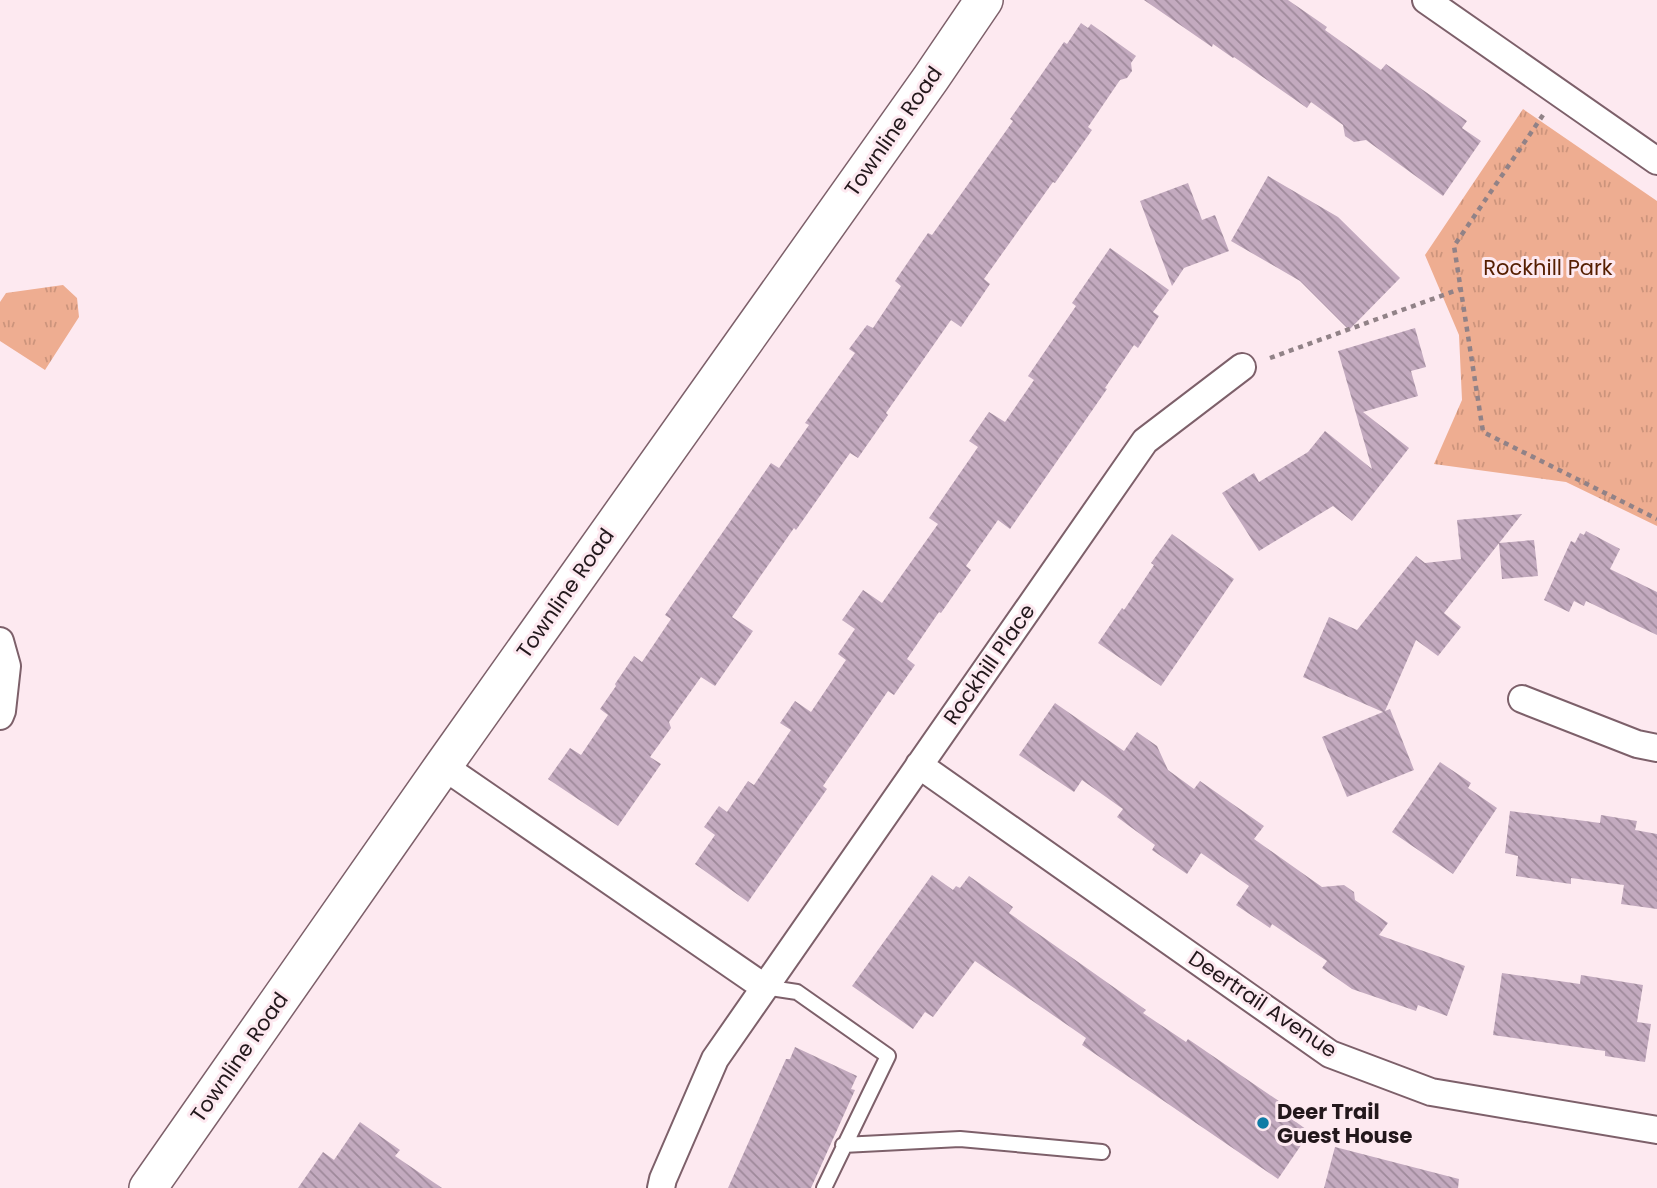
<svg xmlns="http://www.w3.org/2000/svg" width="1657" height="1188" viewBox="0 0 1657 1188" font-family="Poppins,sans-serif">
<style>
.grass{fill:url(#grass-tufts)}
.building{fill:url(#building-back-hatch)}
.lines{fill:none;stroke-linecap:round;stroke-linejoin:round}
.lane-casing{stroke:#7d606a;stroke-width:18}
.street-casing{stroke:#7d606a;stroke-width:30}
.secondary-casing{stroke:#7d606a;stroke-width:40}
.path{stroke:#918287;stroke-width:4.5;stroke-dasharray:5 5;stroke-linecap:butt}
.lane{stroke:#fff;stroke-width:14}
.street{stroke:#fff;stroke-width:26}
.secondary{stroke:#fff;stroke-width:37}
.poi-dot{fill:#0f7ba5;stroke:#fde9f0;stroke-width:2.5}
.labels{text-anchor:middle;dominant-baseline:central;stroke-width:6;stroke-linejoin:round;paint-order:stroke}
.street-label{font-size:21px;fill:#23181c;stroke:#fde9f0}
.park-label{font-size:21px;fill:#551e01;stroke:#fde9f0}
.poi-label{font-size:21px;font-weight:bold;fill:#23181c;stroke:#fde9f0;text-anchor:start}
</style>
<defs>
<pattern id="grass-tufts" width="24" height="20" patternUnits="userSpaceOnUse" patternTransform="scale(1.75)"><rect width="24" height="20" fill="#eead91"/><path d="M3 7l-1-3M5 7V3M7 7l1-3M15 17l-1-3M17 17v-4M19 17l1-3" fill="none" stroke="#cc947c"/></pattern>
<pattern id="building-back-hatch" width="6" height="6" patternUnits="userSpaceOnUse" patternTransform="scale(1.75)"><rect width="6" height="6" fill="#c3aabf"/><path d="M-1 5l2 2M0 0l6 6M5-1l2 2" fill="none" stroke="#9e899a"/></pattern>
</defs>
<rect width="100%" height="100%" fill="#fde9f0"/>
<path class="grass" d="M1523 109 1657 201V526L1566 482 1434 464 1462 400 1459 335 1425 255Z
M63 285 77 298 79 317 45 370 0 341V302L6 293Z"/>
<path class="building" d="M1144 0H1288L1327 27 1325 30 1381 70 1386 64 1467 121 1462 128 1481 141 1443 196 1366 140 1354 142 1345 136 1343 125 1311 102 1307 108 1234 57 1233 58 1213 44 1212 47Z
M1081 23 1088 28 1091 24 1136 56 1131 63 1132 71 1127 78 1120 80 1088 127 1092 130 1055 183 1053 182 984 279 990 284 961 327 951 320 886 413 888 415 858 458 850 453 796 530 794 528 732 617 753 631 715 686 701 677 669 722 671 728 650 757 661 764 618 826 548 779 570 748 581 755 608 715 600 709 616 686 615 684 634 656 642 662 671 619 665 615 771 463 779 468 809 425 805 423 855 353 849 349 867 325 873 328 901 286 895 281 928 233 932 235 1013 121 1010 119 1032 88 1064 42 1067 44Z
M1268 176 1338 217 1400 278 1349 330 1300 281 1231 241Z
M1188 183 1202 220 1215 215 1229 251 1184 268 1172 286 1140 201Z
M1110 248 1169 290 1153 312 1159 316 1138 348 1134 345 1105 388 1107 389 1010 529 998 520 966 566 971 570 941 613 939 612 907 659 915 665 894 695 888 691 823 786 827 789 748 902 695 864 715 835 704 827 719 806 727 812 748 781 754 785 791 730 780 723 795 701 811 712 846 660 838 654 855 629 842 620 863 590 882 603 938 524 929 518 978 447 969 441 989 412 1005 422 1034 380 1028 376 1076 306 1072 303Z
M1415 328 1426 367 1411 371 1418 396 1363 412 1409 448 1352 521 1333 506 1259 551 1222 493 1254 473 1259 482 1308 452 1325 431 1372 469 1338 351Z
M1522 514 1444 613 1461 627 1438 656 1416 640 1385 711 1390 709 1414 770 1347 797 1322 737 1383 712 1303 677 1329 617 1357 630 1416 556 1425 563 1461 559 1457 520Z
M1586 531 1620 549 1610 569 1657 592V635L1586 601 1584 606 1574 601 1569 612 1544 600 1571 541 1575 543 1580 533 1584 535Z
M1172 534 1234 579 1161 686 1098 643 1122 608 1124 610 1154 565 1151 563Z
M1534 540 1538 576 1502 579 1499 543Z
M1055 703 1124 751 1137 732 1157 746 1168 770 1194 789 1200 781 1264 826 1254 839 1322 887 1344 885 1354 892 1355 900 1388 923 1379 935 1465 966 1447 1016 1418 1005 1416 1011 1352 989 1322 968 1327 961 1272 924 1270 928 1236 905 1249 886 1201 853 1187 874 1152 850 1155 845 1117 817 1123 809 1082 780 1074 792 1019 755Z
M1440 762 1471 783 1468 788 1497 808 1453 874 1392 832Z
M1510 811 1600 823 1601 815 1637 821 1635 830 1657 834V909L1621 904 1624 885 1571 878V884L1516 876 1518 856 1505 853Z
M932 875 953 890 956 886 960 888 969 876 1013 907 1009 913 1146 1010 1143 1013 1186 1042 1188 1039 1286 1106 1282 1112 1310 1132 1278 1179 1082 1045 1086 1038 975 961 933 1017 925 1012 913 1029 852 986Z
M1502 973 1580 984 1581 975 1643 985 1637 1022 1651 1024 1645 1062 1605 1056V1051L1493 1035Z
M795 1047 857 1076 851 1089 855 1090 811 1188H728L786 1059H790Z
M360 1122 400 1150 395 1156 442 1188H298L323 1152 334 1160Z
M1335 1147 1459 1179 1458 1188H1324Z"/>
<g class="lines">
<g class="lane-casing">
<path id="lane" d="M764 987 797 992 888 1056 824 1188
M843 1145 960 1139 1102 1152"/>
</g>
<g class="street-casing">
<path id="street" d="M1426 0 1657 161
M0 641 7 666 2 711 0 716
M1522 699 1637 744 1657 748
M919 765 1330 1054 1431 1092 1657 1130
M443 766 764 987
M661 1188 663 1179 715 1059 1145 441 1242 367"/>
</g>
<g class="secondary-casing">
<path id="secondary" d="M148 1188 443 766 931 78 984 0"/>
</g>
<path class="path" d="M1543 115 1454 246 1483 432 1657 519
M1270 358 1460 289"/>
<use href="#lane" class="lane"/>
<use href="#street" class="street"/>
<use href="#secondary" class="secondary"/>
</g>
<circle class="poi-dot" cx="1263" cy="1123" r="7"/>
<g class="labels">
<g class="street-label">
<text transform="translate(893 131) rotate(-55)">Townline Road</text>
<text transform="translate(565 593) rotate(-55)">Townline Road</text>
<text transform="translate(989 664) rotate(-55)">Rockhill Place</text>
<text transform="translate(1263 1004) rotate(34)">Deertrail Avenue</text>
<text transform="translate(239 1057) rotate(-55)">Townline Road</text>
</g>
<g class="park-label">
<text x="1548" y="267">Rockhill Park</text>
</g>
<g class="poi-label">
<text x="1277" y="1111">Deer Trail<tspan x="1277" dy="24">Guest House</tspan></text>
</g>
</g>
</svg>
